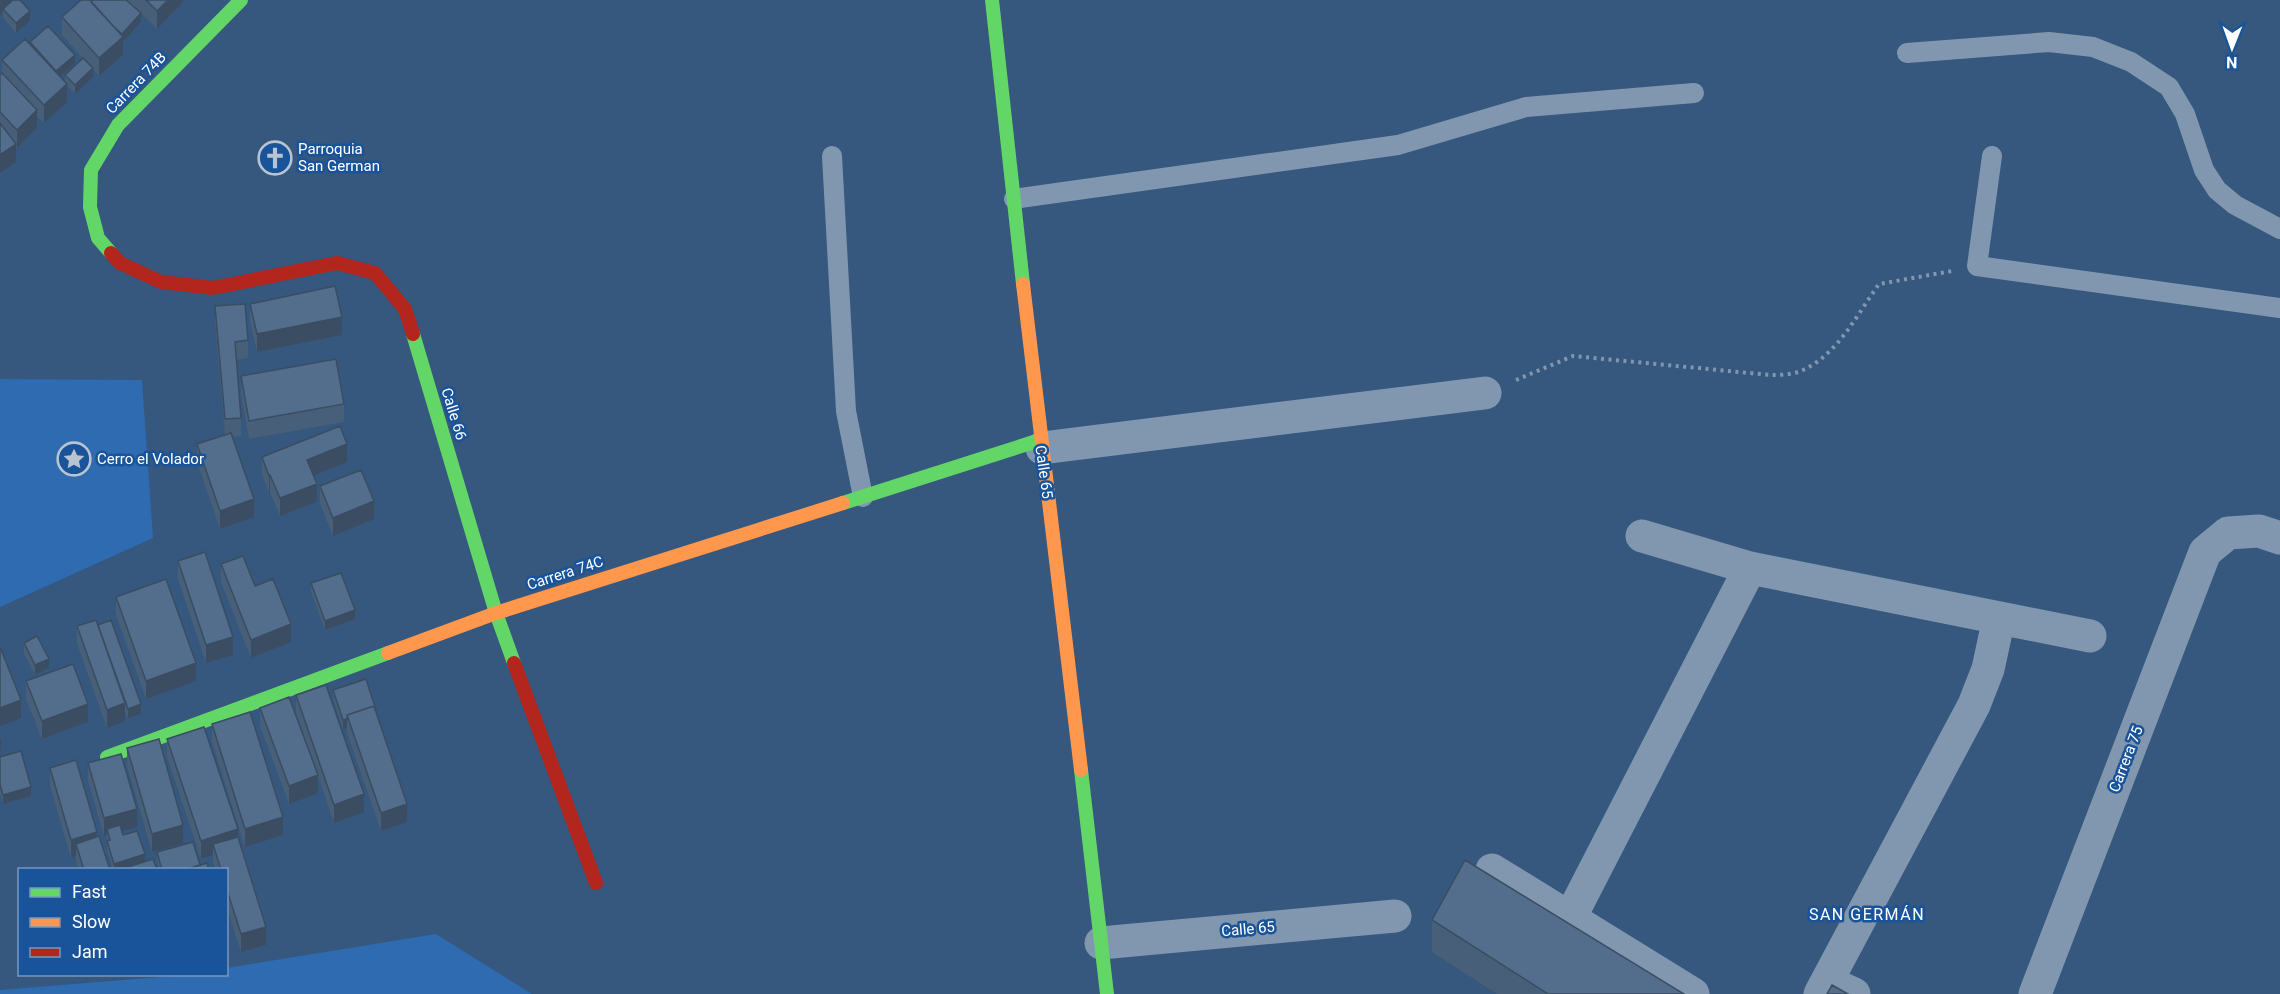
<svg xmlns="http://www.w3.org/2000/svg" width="2280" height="994" viewBox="0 0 2280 994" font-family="Roboto,sans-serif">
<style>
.green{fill:#2e6bb0}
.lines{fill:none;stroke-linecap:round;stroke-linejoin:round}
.path{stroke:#8197af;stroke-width:4;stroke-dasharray:3 4.5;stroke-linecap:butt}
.lane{stroke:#8197af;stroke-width:20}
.street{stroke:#8197af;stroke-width:33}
.fast{stroke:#63d668;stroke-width:14}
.slow{stroke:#ff974d;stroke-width:14}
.jam{stroke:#b3261e;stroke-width:14}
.wall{fill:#475f78}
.shaded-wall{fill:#3a4d62}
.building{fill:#536e8c;stroke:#3a4d62;stroke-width:1.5}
.labels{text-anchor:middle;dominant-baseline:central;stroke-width:5;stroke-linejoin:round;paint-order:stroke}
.street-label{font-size:15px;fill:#fff;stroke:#19549b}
.poi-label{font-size:15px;fill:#fff;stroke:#19549b;text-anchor:start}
.neighbourhood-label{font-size:16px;letter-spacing:1.5px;fill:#fff;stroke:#19549b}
</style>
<rect width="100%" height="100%" fill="#36577e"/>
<path class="green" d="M0 379 142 380 153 538 0 607Z
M436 934 532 994H0V990L185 975 226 974 227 968Z"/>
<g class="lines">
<path class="path" d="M1516 380 1573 356 1770 375C1779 375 1789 375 1798 372 1836 358 1856 316 1879 284L1952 271"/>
<path class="lane" d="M1907 53 2049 42 2093 47 2131 62 2169 87 2185 114 2204 170 2217 190 2235 205 2280 229
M832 156 846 411 863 497
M1992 156 1977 266 2280 308
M1014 199 1398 145 1526 107 1694 93"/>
<path class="street" d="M1042 448 1485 393
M1642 536 1750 568 2090 636
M1492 870 1693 994
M1570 918 1750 568
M1101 943 1395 916
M1828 982 1854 994
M1820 994 1974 705 1988 669 1999 618
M2035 994 2205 552 2228 533 2259 531 2280 538"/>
<path class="fast" d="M992 0 1023 284
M111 253 98 238 90 207 91 170 118 125 241 0
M413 334 496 613 514 663
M843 503 1040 440
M107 757 388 653
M1081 770 1107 994"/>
<path class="slow" d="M1023 284C1041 446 1063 608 1081 770
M388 653 496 613 843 503"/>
<path class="jam" d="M111 253 120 263 161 282 213 288 337 263 375 273 405 309 413 334
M514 663 596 883"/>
</g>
<path class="wall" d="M0 0H11L8 4 30 21 16 33 3 18V11L0 15Z
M127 0H183V2L157 29 141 13V22L123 42V55L99 76 93 69V77L75 94 67 85V102L44 123 37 117V128L17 148 16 147V162L0 173V75L2 74V60L30 45V42L75 64 60 77 65 83V75L83 58 62 35V17L91 2 140 13Z
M250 304 342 335 257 352 250 322Z
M215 306 248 340V358L236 360 241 418V436L233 437 254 517 220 529 197 462V444L225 435 215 324Z
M241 376 344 404V422L249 439 241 394Z
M262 457 347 462 314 475 317 502 280 516 270 493H269L262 475Z
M320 486 374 519 333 536 320 504Z
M178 561 233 655 206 663 178 579Z
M221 564 255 586 291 642 251 658 221 582Z
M311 583 355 619 325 630 311 592Z
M116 597 196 681 146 699 116 615Z
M98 625 141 714 128 718 125 712V721L107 728 77 644V626Z
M24 643 49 668 35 675 24 653Z
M26 681 88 722 42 739 26 699Z
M333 690 376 713 407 822 381 831 347 733V728L343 729 333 699Z
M296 695 364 812 334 823 318 776V793L289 804 260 726V708L310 754 296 713Z
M212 724 283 835 245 847 212 742Z
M167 739 238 837 266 945 241 952 226 905V870H216L213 862V855L201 859 167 757Z
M127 748 183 843 152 852 127 766Z
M0 757 31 796 3 804 0 794Z
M88 763 137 827 121 831 123 835 145 862 157 870H113L107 850V835L104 836 88 781Z
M50 768 97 837 110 870H78L76 862V856L71 858 50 786Z
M157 852 200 865 209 870H160L157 861Z
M1432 920 1684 994H1497L1432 952Z"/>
<path class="shaded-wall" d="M0 0H11L4 10 3 9V11L0 15Z
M168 0H183V2L157 29V11Z
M30 11V21L16 33V23Z
M141 13V22L123 42V55L99 76V58L122 38V34Z
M75 55V64L56 80V71Z
M93 68V77L75 94V85Z
M67 84V102L44 123V105Z
M37 110V128L17 148V130Z
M16 144V162L0 173V155Z
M342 317V335L257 352V334Z
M347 444V462L307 478V460Z
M270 475V493H269V476Z
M317 484V502L280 516V498Z
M254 499V517L220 529V511Z
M374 501V519L333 536V518Z
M355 610V619L325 630V621Z
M291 624V642L251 658V640Z
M233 637V655L206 663V645Z
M49 659V668L35 675V665Z
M196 663V681L146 699V681Z
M21 700V718L0 726V708Z
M125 703V721L107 728V710Z
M88 704V722L42 739V721Z
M141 704V714L128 718V709Z
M347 719V728L343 729V720Z
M0 739H1L0 757Z
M318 775V793L289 804V786Z
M31 787V796L3 804V795Z
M364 794V812L334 823V805Z
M407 804V822L381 831V813Z
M137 809V827L109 835 107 829V835L104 836V818Z
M283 817V835L245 847V829Z
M183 825V843L152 852V834Z
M238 829V847L213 844V855L201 859V841Z
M97 832V850L76 844V856L71 858V840Z
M145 854V864L127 870H114V864Z
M266 927V945L241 952V934Z
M229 935V953L226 954V936Z"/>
<path class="building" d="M13 0H20L30 11 16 23 3 9Z
M81 0H90L123 37 99 58 62 17Z
M93 0H126L141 13 122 34 113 26 91 2Z
M146 0H168L157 11Z
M48 26 75 55 56 71 30 42Z
M25 39 67 84 44 105 2 60Z
M83 58 93 68 75 85 65 75Z
M2 73 37 110 17 130 0 112V75Z
M0 123 16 144 0 155Z
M335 286 342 317 257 334 250 304Z
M245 304 248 340 235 342 241 418 225 419 215 306Z
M336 359 344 404 249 421 241 376Z
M340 426 347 444 307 460 317 484 280 498 270 475 269 476 262 457Z
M231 433 254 499 220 511 197 444Z
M361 470 374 501 333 518 320 486Z
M205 552 233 637 206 645 178 561Z
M243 556 255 586 273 579 291 624 251 640 221 564Z
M341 573 355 610 325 621 311 583Z
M166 579 196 663 146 681 116 597Z
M96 620 125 703 107 710 77 626Z
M111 620 141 704 128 709 98 625Z
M37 636 49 659 35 665 24 643Z
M0 647 21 700 0 708Z
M73 664 88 704 42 721 26 681Z
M366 679 376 710H375L374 706 347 715V719L343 720 333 690Z
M326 685 364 794 334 805 296 695Z
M289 697 318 775 289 786 260 708Z
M374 706 407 804 381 813 347 715Z
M250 712 283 817 245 829 212 724Z
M204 727 238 829 201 841 167 739Z
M159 739 183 825 152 834 127 748Z
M21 751 31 787 3 795 0 784V757Z
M121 754 137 809 104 818 88 763Z
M76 760 97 832 71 840 50 768Z
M120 825 123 835 137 831 145 854 114 864 107 841 110 840 107 829Z
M99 836 110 870H84L76 844Z
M238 837 266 927 241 934 226 887V870H221L213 844Z
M193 842 200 865 185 870H162L157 852Z
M153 859 157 870H129L128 867Z
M1465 860 1684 994H1548L1432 920Z
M207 863 209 870H185Z
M1832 985 1848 994H1827Z"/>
<defs>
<g id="church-ring" transform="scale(1.725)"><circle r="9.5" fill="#19549b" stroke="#b9c4d2" stroke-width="1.5"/><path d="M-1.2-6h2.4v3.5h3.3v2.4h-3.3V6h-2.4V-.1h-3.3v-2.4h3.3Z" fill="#b9c4d2"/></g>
<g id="sight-ring" transform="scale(1.725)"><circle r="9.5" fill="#19549b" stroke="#b9c4d2" stroke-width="1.5"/><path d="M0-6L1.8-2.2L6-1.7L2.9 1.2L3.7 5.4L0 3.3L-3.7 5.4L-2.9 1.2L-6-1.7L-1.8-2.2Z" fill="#b9c4d2"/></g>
</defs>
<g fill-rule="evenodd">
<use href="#church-ring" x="275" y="158"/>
<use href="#sight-ring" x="74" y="459"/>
</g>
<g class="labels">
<g class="street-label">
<text transform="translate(136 83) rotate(-46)">Carrera 74B</text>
<text transform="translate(454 414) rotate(73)">Calle 66</text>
<text transform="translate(1044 472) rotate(82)">Calle 65</text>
<text transform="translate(565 573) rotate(-18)">Carrera 74C</text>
<text transform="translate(2126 759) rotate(-69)">Carrera 75</text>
<text transform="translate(1248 929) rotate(-5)">Calle 65</text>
</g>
<g class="poi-label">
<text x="298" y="149">Parroquia<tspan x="298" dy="17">San German</tspan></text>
<text x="97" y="459">Cerro el Volador</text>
</g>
<g class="neighbourhood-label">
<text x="1867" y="914">SAN GERMÁN</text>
</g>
</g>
<rect x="18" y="868" width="210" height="108" fill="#19549b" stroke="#7598c3" stroke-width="1.5"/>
<rect x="30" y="888" width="30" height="9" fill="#63d668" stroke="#7598c3" stroke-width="1.5"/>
<text x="72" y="898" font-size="18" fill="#ffffff">Fast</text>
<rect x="30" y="918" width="30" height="9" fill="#ff974d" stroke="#7598c3" stroke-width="1.5"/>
<text x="72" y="928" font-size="18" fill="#ffffff">Slow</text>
<rect x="30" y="948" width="30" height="9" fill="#b3261e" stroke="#7598c3" stroke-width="1.5"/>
<text x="72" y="958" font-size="18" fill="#ffffff">Jam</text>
<g transform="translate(2232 48) rotate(181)" stroke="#19549b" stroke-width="4.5" paint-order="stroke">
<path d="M0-4.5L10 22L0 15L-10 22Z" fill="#ffffff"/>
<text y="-9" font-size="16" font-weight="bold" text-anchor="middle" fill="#ffffff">N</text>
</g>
</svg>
